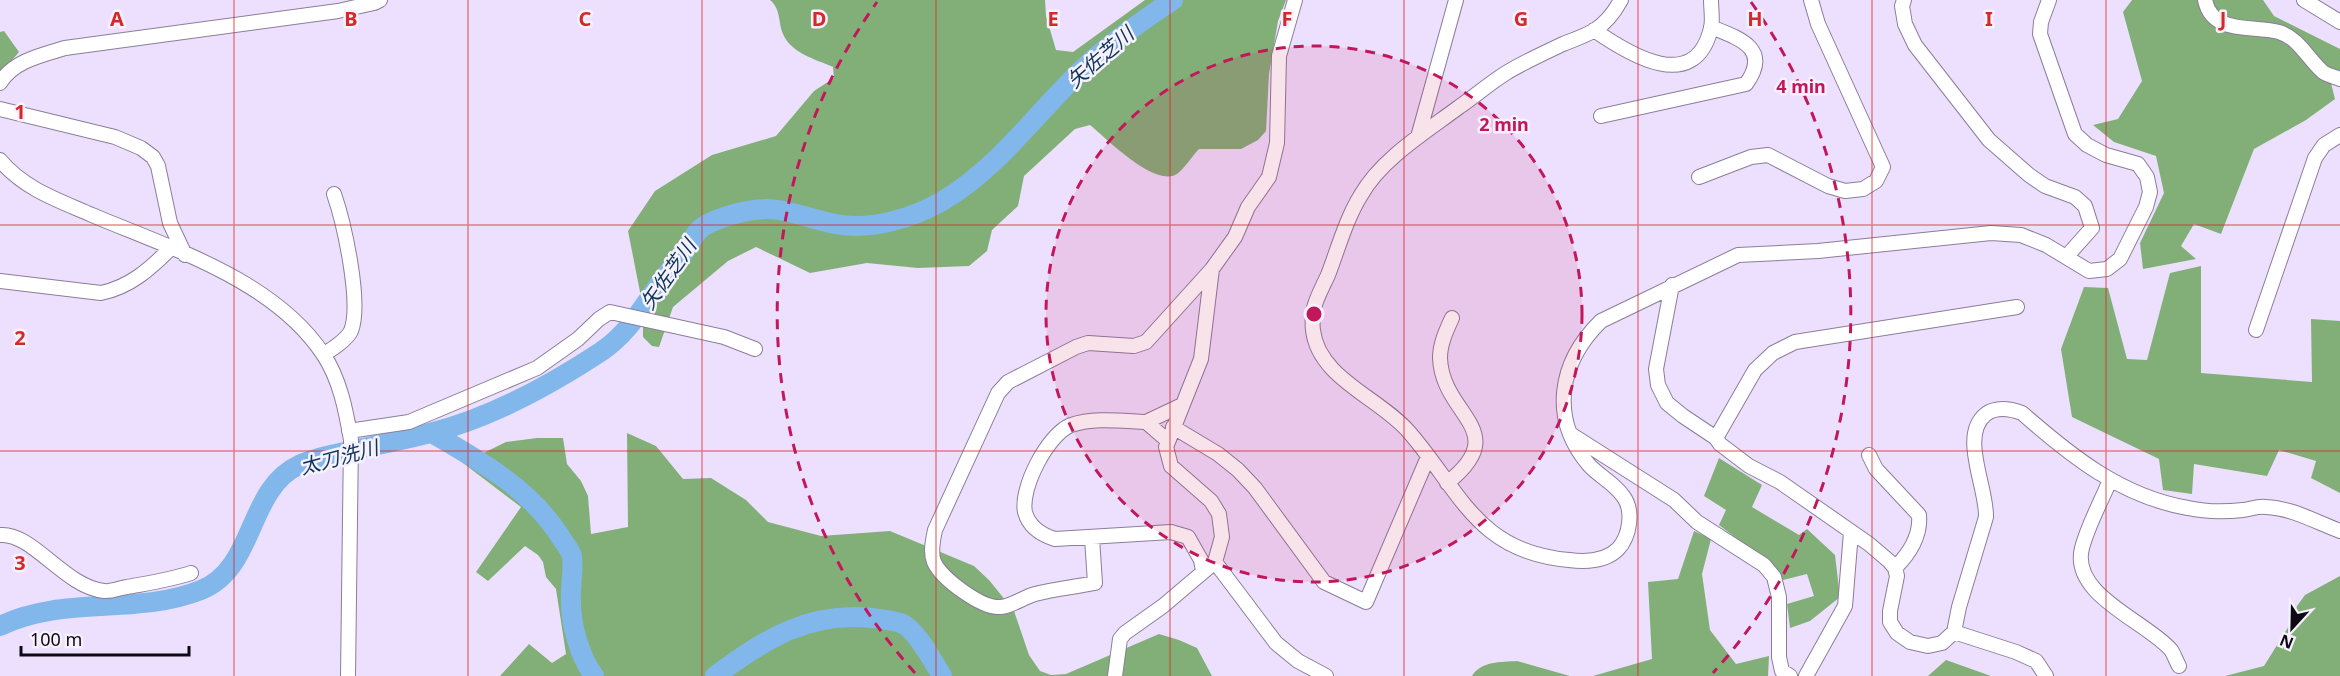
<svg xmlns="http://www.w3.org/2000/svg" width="2340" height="676" viewBox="0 0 2340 676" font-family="'Noto Sans','Noto Sans JP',sans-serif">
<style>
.forest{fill:#81af77}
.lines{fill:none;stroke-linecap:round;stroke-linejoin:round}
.river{stroke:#81b7eb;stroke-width:20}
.minor-casing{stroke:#8a7e99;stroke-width:16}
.minor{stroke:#fff;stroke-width:14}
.grid{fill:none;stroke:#d62828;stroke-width:1.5;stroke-opacity:0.55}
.ring{fill:none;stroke:#c2185b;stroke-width:3;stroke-dasharray:10 8}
.labels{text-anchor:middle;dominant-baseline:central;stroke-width:5;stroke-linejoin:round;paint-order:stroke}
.water-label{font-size:20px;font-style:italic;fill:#0b3455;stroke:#f6f1fd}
.grid-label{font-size:20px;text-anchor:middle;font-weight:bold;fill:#d62828;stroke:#f6f1fd;stroke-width:5;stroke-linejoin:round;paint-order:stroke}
.centre{fill:#c2185b;stroke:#f6f1fd;stroke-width:3}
.ring-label{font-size:18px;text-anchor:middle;font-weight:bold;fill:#c2185b;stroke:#f6f1fd;stroke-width:5;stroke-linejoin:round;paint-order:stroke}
</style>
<rect width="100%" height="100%" fill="#ede0fe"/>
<path class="forest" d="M770 0H1045L1046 16 1056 50 1073 52 1145 0H1286L1278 21 1269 74 1266 131 1258 140 1241 149H1199C1192 156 1185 168 1177 174 1155 188 1107 139 1090 125L1075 129 1024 176 1018 206 992 230 987 251 969 266 918 268 867 263 810 273 756 247 728 261 673 307 659 347 652 346 643 337V307L628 231 655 191 712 155 776 136 814 91 834 78 833 67C815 59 791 53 783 34 778 22 781 9 770 0Z
M2132 0H2263L2274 16 2340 49V80L2331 83 2335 99 2306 120 2254 149 2221 234 2194 224 2181 246 2196 259 2143 269 2140 243 2164 193 2156 156 2114 142 2093 125 2118 119 2142 81 2123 12Z
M4 31 19 52 0 74V32Z
M2201 266V373L2312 382 2311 319 2340 321V493L2311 478 2316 461 2279 450 2267 476 2194 464 2192 494 2163 490 2159 459 2072 417 2061 349 2084 287 2108 288 2127 359 2147 360 2170 273Z
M627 433 656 446 683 479 711 478 746 500 768 522 821 536 890 531 974 566 989 580 1014 611 1029 655 1040 671 1051 675 1066 674 1159 634 1179 640 1197 648 1212 676H500L529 644 552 663 566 654 556 589 546 577 543 562 538 555 525 546 488 581 476 572 521 507 463 463 506 442 537 438H563L567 464 581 481 588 496 591 534 628 527Z
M1719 458 1762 485 1752 507 1799 535 1807 529 1835 555 1840 597 1810 621 1790 628 1787 604 1814 596 1807 574 1783 580 1773 566 1719 525 1726 510 1704 496Z
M1694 531 1711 539 1702 574 1710 630 1736 664 1769 656 1768 676H1593L1652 659 1648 582 1678 579Z
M2340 576V676H2225L2264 666 2292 621 2297 606 2305 595Z
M1946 660 1991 676H1928Z
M1517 661 1570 676H1472C1481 661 1501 662 1517 661Z"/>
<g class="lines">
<path class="river" d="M432 433C480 461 529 488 560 536 563 542 570 549 572 556 574 570 570 587 571 602 571 626 580 657 594 676
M0 626C63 595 136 616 201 590 256 568 247 489 299 465 311 459 326 456 340 453 370 446 400 441 430 433 491 418 549 386 602 351 625 335 637 316 653 293 662 279 673 267 683 253 688 246 693 237 699 230 707 222 727 216 738 213 779 202 798 217 835 224 870 231 914 218 944 200 999 168 1041 107 1088 64 1114 40 1143 20 1173 0
M715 676C764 640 808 611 872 618 881 619 894 620 903 624 918 632 933 662 942 676"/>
<g class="minor-casing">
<path id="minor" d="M1621 0C1615 11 1606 23 1595 30 1585 36 1573 40 1563 44 1544 53 1524 62 1506 73 1490 83 1475 96 1459 107 1427 131 1381 159 1361 195 1346 219 1338 249 1328 275 1323 286 1315 300 1313 312 1313 318 1312 325 1313 330 1318 378 1380 398 1409 432 1461 492 1477 552 1569 560 1585 562 1605 562 1618 549 1630 536 1634 510 1623 496 1614 483 1599 476 1589 465 1549 418 1559 362 1601 321L1738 255 1818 251 1991 233 2021 235 2046 245 2089 271 2107 269 2120 259 2146 207 2150 192 2147 177 2138 164 2106 155 2087 145 2075 134 2040 34 2041 22 2049 0
M1904 0 1902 6 1905 24 1915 45 1989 140 2029 175 2045 186 2075 197 2085 206 2092 228 2067 256
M2205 0C2212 35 2252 25 2279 32 2299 38 2308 59 2323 72 2327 75 2335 77 2340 79
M2304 0 2340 22
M1594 30C1630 55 1695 95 1711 28 1713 20 1711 9 1711 0
M0 83C13 61 42 55 65 48L338 11 374 3 380 0
M0 109 115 137 141 148 153 157 158 166 170 223 185 255
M1601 116 1746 84C1772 48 1738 38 1711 27
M1418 137 1456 0
M0 160C24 189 58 200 92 215 170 248 274 280 323 354 340 379 346 411 351 440L348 676
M1699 177 1751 157 1768 155 1828 186 1845 191 1863 189 1876 181 1883 167 1818 24 1811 0
M0 281 101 293C130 287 150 269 171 248
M1672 285 1656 369 1658 385 1667 403 1683 416 1716 438 1720 444 1749 466 1780 482 1869 544 1889 561 1895 568 1897 576 1890 611V622L1897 633 1910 642 1928 646 1942 643 1954 632 1959 607 1986 517C1987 487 1959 435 1986 414 1997 406 2011 409 2022 413 2071 456 2122 497 2188 508 2206 512 2224 512 2243 510 2251 509 2258 506 2266 507 2292 508 2316 522 2340 531
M2256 330 2315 158 2324 145 2340 135
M323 354C332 350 347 339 351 331 362 303 344 223 334 194
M1146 422 1182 405
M1173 427 1218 454 1238 470 1255 488 1324 582 1366 602 1428 457
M349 431 409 422 537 368 578 339 599 319 610 312 724 337 755 349
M1572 435 1674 500 1697 522 1764 565 1774 577 1779 597V657L1782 671 1790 676
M1716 438 1755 370 1773 353 1795 342 2017 307
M1168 441 1146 422C1122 421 1094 417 1071 425 1048 434 1020 488 1025 512 1029 527 1042 535 1055 539L1171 532 1188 537 1201 560 1203 571
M1869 455 1876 469 1919 515C1921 536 1910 553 1895 568
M2110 480C2101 502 2088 525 2082 548 2070 595 2146 621 2171 650 2174 654 2176 661 2179 666
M1447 483C1514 430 1442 416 1440 358 1440 344 1446 331 1452 318
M0 535C32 532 65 587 104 591 111 592 120 588 127 587 149 583 170 580 191 573
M1092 538 1095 583C1075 587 1054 589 1035 594 1024 597 1012 606 1001 607 982 609 942 579 934 562 930 552 933 540 935 530L998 393 1008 382 1076 347 1088 343 1134 346 1146 342 1212 269 1235 237 1248 207 1269 177 1277 143 1279 56 1295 0
M1215 562 1276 643 1298 661 1326 676
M1954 632 2016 652 2036 661 2046 676
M1115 676 1120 639 1125 633 1163 606 1215 562 1222 537 1219 514 1211 501 1171 466 1166 447 1201 359 1212 269
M1806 676 1845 606 1851 532"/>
</g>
<use href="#minor" class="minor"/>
</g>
<path class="grid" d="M234 0V676M468 0V676M702 0V676M936 0V676M1170 0V676M1404 0V676M1638 0V676M1872 0V676M2106 0V676M0 225H2340M0 451H2340"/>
<circle cx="1314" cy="314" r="268" fill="#c2185b" fill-opacity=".12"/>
<g class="ring">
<circle cx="1314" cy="314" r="268"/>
<path d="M915 673A537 537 0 0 1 877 2M1751 2A537 537 0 0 1 1713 673"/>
</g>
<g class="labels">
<g class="water-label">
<text transform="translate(1100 57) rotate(-41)">矢佐芝川</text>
<text transform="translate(668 274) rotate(-55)">矢佐芝川</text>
<text transform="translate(339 457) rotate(-15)">太刀洗川</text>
</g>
</g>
<g class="grid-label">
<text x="117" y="26">A</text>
<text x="351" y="26">B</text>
<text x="585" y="26">C</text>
<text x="819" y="26">D</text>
<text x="1053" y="26">E</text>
<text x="1287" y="26">F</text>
<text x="1521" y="26">G</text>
<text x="1755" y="26">H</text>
<text x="1989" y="26">I</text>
<text x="2223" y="26">J</text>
<text x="20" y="119">1</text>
<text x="20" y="345">2</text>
<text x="20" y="570">3</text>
</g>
<circle cx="1314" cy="314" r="9" class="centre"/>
<g class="ring-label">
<text x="1801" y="93">4 min</text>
<text x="1504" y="131">2 min</text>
</g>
<g transform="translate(2292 628) rotate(202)" stroke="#f6f1fd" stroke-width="4.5" paint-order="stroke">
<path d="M0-4.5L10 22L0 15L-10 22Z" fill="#0d0912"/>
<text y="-9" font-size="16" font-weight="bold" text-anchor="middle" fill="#0d0912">N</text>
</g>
<path d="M21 646v9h168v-9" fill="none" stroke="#0d0912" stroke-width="3"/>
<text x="30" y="646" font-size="18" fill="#0d0912" stroke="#f6f1fd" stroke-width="4.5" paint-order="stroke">100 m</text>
</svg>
